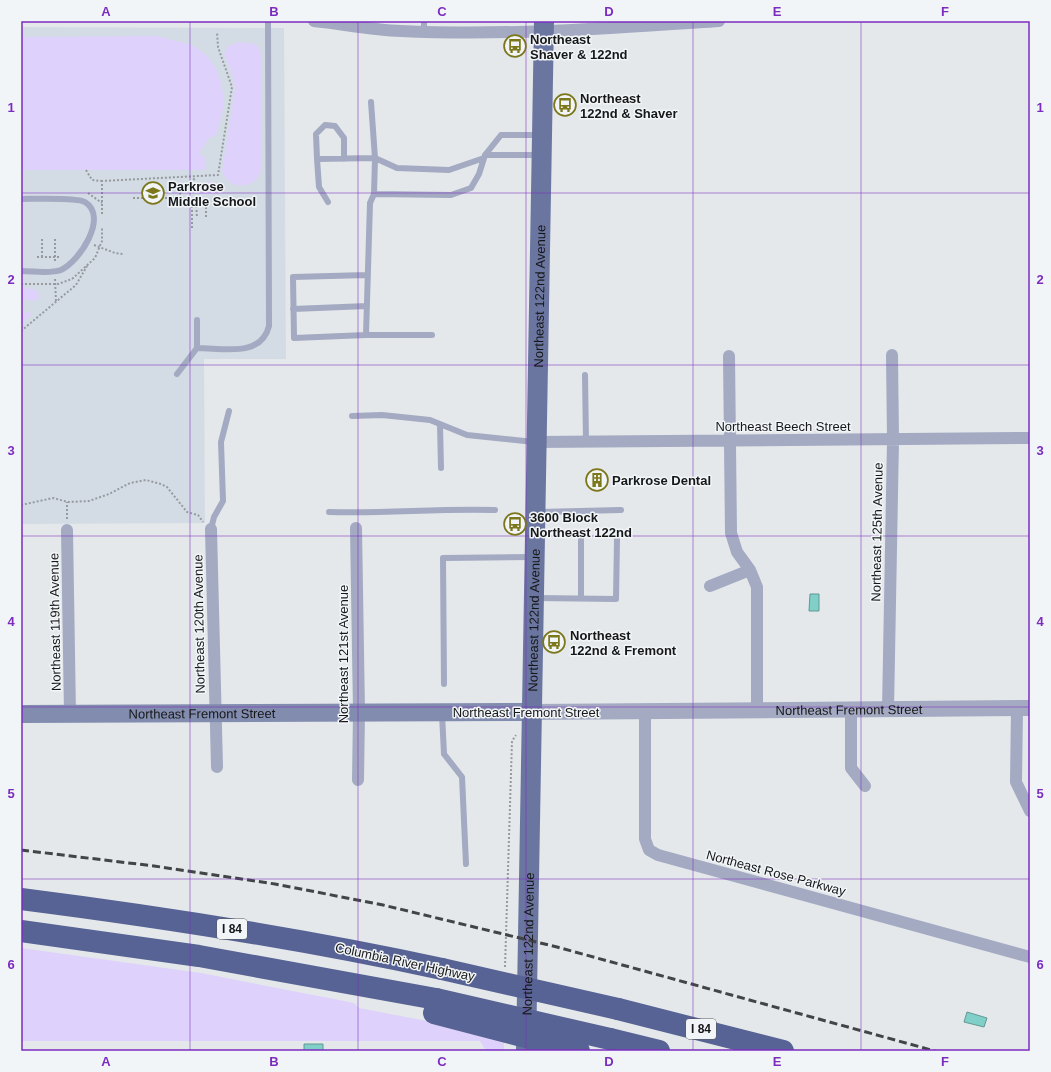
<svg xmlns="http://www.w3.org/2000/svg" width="1051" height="1072" viewBox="0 0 1051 1072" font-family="Arial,sans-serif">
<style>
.built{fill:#d3dce5}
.green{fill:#ded1fb}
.water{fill:#80cfc8;stroke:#609893}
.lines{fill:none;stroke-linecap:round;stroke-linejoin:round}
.path{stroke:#979a9d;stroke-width:2;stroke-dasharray:2 2;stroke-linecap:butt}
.service{stroke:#a3aac2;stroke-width:6}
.minor{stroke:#a3aac2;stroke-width:12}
.tertiary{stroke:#a3aac2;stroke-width:16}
.secondary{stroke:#828caf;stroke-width:18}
.primary{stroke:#6b76a0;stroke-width:20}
.motorway{stroke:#576394;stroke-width:22}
.rail{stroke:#424445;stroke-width:3;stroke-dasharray:8 4;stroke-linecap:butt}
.motorway-bridge{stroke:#576394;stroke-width:22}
.grid{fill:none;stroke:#7b2cbf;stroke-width:1;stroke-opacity:0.55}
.labels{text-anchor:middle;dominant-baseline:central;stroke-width:3;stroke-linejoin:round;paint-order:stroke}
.shield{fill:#f2f5f8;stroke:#585a5b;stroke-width:1}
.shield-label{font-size:12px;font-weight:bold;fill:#161718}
.poi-label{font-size:13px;font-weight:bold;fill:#161718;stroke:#f2f5f8;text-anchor:start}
.street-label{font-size:13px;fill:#161718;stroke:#f2f5f8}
.neatline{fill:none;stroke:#7b2cbf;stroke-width:1.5}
.grid-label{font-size:13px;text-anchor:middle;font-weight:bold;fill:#7b2cbf}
</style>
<rect width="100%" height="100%" fill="#e4e8eb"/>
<path class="built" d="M21 27 284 28 286 359H204L205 523 21 524Z"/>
<path class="green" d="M157 36C165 37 172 41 180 42 211 47 226 79 223 108 222 117 218 126 216 135L214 137H210L199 153 206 159V170H21V37Z
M239 42 255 44 259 48 261 54V170C256 190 228 191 222 171L235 89 233 77 224 54 228 46Z
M211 181 219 186 221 193 200 194 203 184Z
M21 287 36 290 40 298 33 301 21 299Z
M27 312H30L31 315 25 320 21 328V317Z
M21 948 201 973 354 1003 359 1008 432 1022 504 1040V1051H486L480 1041H21Z"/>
<path class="water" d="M810 594H819V611H809Z
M967 1012 987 1018 984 1027 964 1022Z
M304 1044H323V1051H304Z"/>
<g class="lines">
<path class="path" d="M86 170 92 180 102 181
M88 193 102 203
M133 198H176L196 177
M174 198V205L192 206V202H206V218
M196 202 197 218
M192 206V228
M102 214V181L218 175 232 87 218 47 217 32
M42 239V257
M55 239V263
M94 245 115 253 123 254
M37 257H61
M55 279 56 302
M21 284H58L72 279 95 258 102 241V228
M21 331 76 285 87 266
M21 505 53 498 68 502 89 501 109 494 130 483 146 480 161 484 167 487 187 512 198 515 203 522
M67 519V502
M505 967 512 741 516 735"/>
<path class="service" d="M424 31V21
M371 102 375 158 374 194 451 195 471 188 479 174 485 155 501 135H540
M485 155H539
M317 159 316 134 325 125 335 126 344 138V159
M21 199C33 199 77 197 85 202 109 217 79 262 61 270 50 274 33 271 21 271
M328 202 319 187 317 159 375 158 397 168 449 170 484 158
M367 275 293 277 294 338 366 335 370 203 374 194
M293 309 367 306
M366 335H432
M197 348C223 348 261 358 269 326L268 21
M177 374 197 348V320
M585 375 586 442
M352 416 382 415 430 420 467 435 534 442
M440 425 441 468
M329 512C385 514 439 508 495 510
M538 512 621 510
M211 529 214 517 223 501 221 442 229 411
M537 598 616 599 617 539
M581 598V538
M444 684 443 558 532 557
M442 714 444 754 462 777 466 864"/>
<path class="minor" d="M314 21C343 24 372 30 401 31 507 36 613 28 719 21
M729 356 731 533 737 552 750 570 757 587V711
M535 442 1030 438
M356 528 359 712 358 780
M211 529 217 767
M67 530 70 714
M710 586 750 570
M1017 708 1016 782 1030 811
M851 710V768L865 786
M888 710 893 440 892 355
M645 712V839L649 850 658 855 1030 957"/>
<path class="tertiary" id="s1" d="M531 712 1030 708"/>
<path class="secondary" id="s2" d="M21 714 531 712"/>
<path class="primary" id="s3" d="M526 1051 544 21"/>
<path class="motorway" d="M21 899C162 917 303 939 442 969
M21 931 199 956 436 999
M618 1009 783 1051
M610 1039 659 1051"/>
<path class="rail" d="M21 850 154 866 275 884 383 905 557 947 935 1051"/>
<path class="motorway-bridge" d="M442 969 618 1009
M436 999 610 1039
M434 1013 579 1051"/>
</g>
<path class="grid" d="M190 21V1051M358 21V1051M526 21V1051M693 21V1051M861 21V1051M21 193H1030M21 365H1030M21 536H1030M21 707H1030M21 879H1030"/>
<defs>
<g id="bus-ring" transform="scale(1.15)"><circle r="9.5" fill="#f2f5f8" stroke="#7c771b" stroke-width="1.5"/><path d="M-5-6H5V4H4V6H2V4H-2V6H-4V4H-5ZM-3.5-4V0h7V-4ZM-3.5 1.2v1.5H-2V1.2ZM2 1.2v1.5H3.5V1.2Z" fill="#7c771b"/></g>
<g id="school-ring" transform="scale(1.15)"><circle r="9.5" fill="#f2f5f8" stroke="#7c771b" stroke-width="1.5"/><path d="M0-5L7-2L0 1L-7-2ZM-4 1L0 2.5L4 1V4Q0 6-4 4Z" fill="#7c771b"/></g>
<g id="building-ring" transform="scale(1.15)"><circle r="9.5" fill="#f2f5f8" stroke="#7c771b" stroke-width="1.5"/><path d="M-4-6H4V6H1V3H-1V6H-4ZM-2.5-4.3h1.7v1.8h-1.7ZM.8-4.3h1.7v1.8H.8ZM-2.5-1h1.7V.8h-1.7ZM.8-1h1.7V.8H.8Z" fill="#7c771b"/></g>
</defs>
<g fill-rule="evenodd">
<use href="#bus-ring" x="515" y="46"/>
<use href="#bus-ring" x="565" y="105"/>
<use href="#school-ring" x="153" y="193"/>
<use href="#building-ring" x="597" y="480"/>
<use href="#bus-ring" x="515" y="524"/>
<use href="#bus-ring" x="554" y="642"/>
</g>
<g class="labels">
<g class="shield">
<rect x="217" y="919" width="30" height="20" rx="3"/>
<rect x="686" y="1019" width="30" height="20" rx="3"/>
</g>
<g class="shield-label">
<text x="232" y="929">I 84</text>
<text x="701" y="1029">I 84</text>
</g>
<g class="poi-label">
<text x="530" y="39">Northeast<tspan x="530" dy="15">Shaver &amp; 122nd</tspan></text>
<text x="580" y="98">Northeast<tspan x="580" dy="15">122nd &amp; Shaver</tspan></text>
<text x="168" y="186">Parkrose<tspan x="168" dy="15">Middle School</tspan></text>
<text x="612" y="480">Parkrose Dental</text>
<text x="530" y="517">3600 Block<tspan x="530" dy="15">Northeast 122nd</tspan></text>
<text x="570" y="635">Northeast<tspan x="570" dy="15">122nd &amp; Fremont</tspan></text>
</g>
<g class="street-label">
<text stroke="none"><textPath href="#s3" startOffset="755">Northeast 122nd Avenue</textPath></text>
<text x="783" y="426">Northeast Beech Street</text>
<text transform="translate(877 532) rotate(-89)">Northeast 125th Avenue</text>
<text stroke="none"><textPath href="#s3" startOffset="431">Northeast 122nd Avenue</textPath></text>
<text transform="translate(55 622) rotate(-91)">Northeast 119th Avenue</text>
<text transform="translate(199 624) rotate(-91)">Northeast 120th Avenue</text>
<text transform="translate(343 654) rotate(-90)">Northeast 121st Avenue</text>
<text stroke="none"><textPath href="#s1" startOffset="318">Northeast Fremont Street</textPath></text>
<text x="526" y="712">Northeast Fremont Street</text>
<text stroke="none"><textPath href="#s2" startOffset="181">Northeast Fremont Street</textPath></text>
<text transform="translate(776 873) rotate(15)">Northeast Rose Parkway</text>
<text stroke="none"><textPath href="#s3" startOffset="107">Northeast 122nd Avenue</textPath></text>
<text transform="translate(405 962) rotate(12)">Columbia River Highway</text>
</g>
</g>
<rect width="1051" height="1072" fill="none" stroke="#f2f5f8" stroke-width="44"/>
<rect x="22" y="22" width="1007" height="1028" class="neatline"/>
<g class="grid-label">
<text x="106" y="16">A</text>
<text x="274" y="16">B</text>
<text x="442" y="16">C</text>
<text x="609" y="16">D</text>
<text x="777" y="16">E</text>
<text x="945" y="16">F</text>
<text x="11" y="112">1</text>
<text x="1040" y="112">1</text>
<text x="11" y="284">2</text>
<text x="1040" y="284">2</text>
<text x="11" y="455">3</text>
<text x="1040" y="455">3</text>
<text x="11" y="626">4</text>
<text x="1040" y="626">4</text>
<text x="11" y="798">5</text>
<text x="1040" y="798">5</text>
<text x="11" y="969">6</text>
<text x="1040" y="969">6</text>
<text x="106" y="1066">A</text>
<text x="274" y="1066">B</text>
<text x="442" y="1066">C</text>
<text x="609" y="1066">D</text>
<text x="777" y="1066">E</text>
<text x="945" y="1066">F</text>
</g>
</svg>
